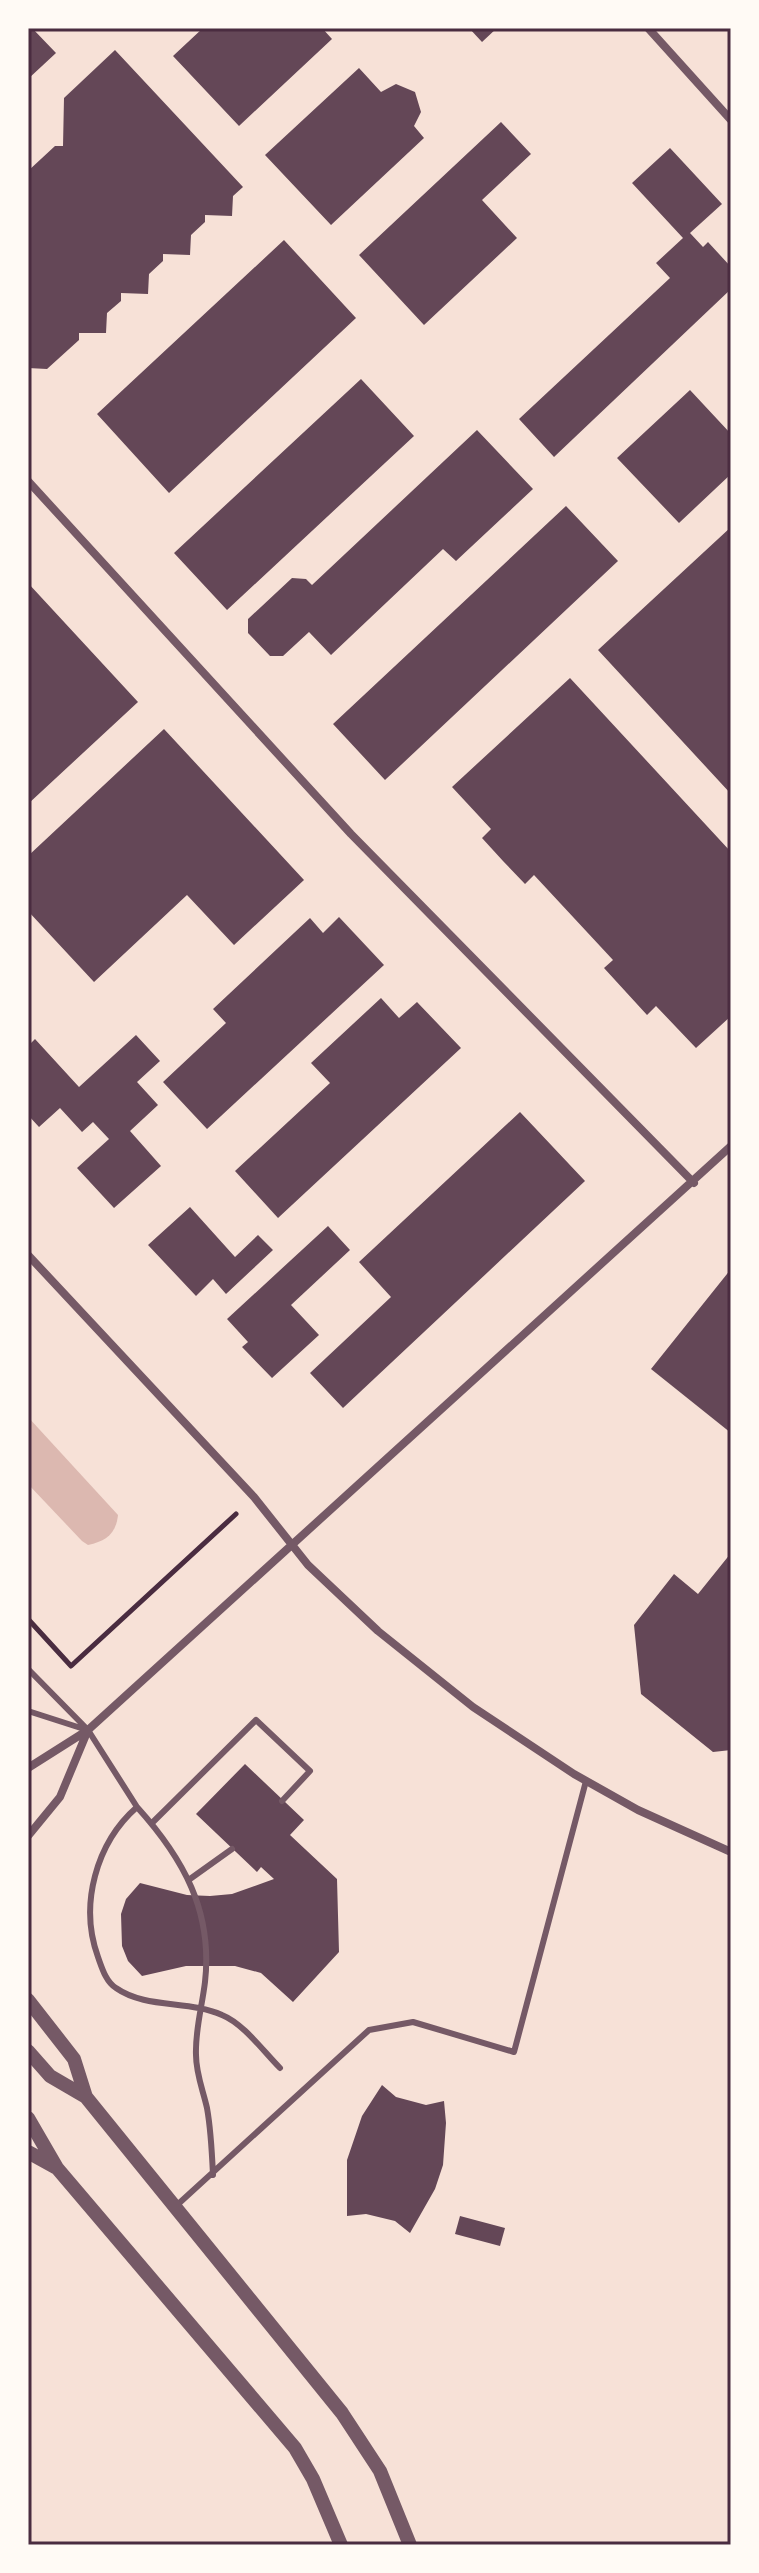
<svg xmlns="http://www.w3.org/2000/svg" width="759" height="2573" viewBox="0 0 759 2573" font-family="Lora,serif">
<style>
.water{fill:#dcb8b0}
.building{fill:#644757}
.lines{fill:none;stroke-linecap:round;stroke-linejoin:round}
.path{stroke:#4a2c40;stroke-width:5}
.service{stroke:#755966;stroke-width:6}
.minor{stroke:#755966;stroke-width:8}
.tertiary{stroke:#755966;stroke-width:14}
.neatline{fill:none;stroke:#4a2c40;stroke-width:3}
</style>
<rect width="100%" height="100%" fill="#f7e1d7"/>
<path class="water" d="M28 1417 118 1515C116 1534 106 1541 88 1545L82 1541 28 1484Z"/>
<path class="building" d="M28 28H32L56 53 28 79Z
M203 28H322L332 39 239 126 173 56Z
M469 28H497L482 42Z
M115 50 243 187 233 196 232 216 205 215V222L191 235 190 255 163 254V261L149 274 148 294 121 293V301L107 313 106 333H79V340L47 369 28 368V171L55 146H63L64 98Z
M359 68 381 92 396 84 415 92 421 112 414 126 424 138 331 225 265 155Z
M501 122 531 154 482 200 517 238 424 325 359 255Z
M670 148 722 204 690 233 703 247 708 242 731 267V289L554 457 519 419 670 278 656 263 683 238 632 183Z
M284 240 356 318 169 493 97 414Z
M361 379 414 436 227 610 174 553Z
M690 390 731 434V474L679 523 617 458Z
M477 430 533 489 456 561 443 549 331 655 309 632 283 656H270L248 633V619L292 578 306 579 312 585Z
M566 506 618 561 385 780 333 724Z
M731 527V794L598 650Z
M28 583 138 702 28 804Z
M570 678 731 852V1016L696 1048 656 1006 647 1015 604 968 613 960 534 875 525 884 503 861 482 838 491 829 452 787Z
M164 729 304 880 234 945 187 895 94 982 28 911V856Z
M339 917 384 965 207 1129 163 1082 226 1023 213 1009 310 918 323 933Z
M381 998 399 1018 417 1002 461 1048 278 1218 235 1171 330 1083 311 1063Z
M136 1035 160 1061 137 1082 158 1105 130 1131 161 1166 114 1208 77 1168 109 1139 93 1122 82 1132 60 1108 39 1127 28 1115V1046L35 1039 79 1087Z
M520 1112 585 1181 343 1408 310 1373 391 1297 359 1262Z
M190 1207 235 1257 258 1235 273 1250 226 1294 213 1279 196 1296 148 1245Z
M328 1226 350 1250 291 1305 319 1335 272 1378 242 1347 248 1342 227 1319Z
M731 1269V1433L651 1369Z
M731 1553V1750L713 1752 641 1694 634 1625 674 1574 698 1594Z
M245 1764 304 1820 290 1835 337 1879 339 1952 293 2002 261 1973 235 1966H186L142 1976 128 1961 122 1946 121 1914 126 1899 140 1883 187 1895 210 1896 232 1894 274 1879 261 1867 257 1872 196 1814Z
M382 2085 396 2097 426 2105 444 2101 446 2123 443 2165 435 2189 410 2233 395 2221 366 2214 347 2216V2160L362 2116Z
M460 2216 505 2228 500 2246 455 2234Z"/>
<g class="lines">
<path class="path" d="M28 1619 71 1666 236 1514"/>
<path class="service" d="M28 1669 88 1730 137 1807C96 1843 79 1905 98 1957 102 1968 106 1982 116 1988 146 2009 189 2000 222 2015 244 2024 263 2051 280 2068
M28 1711 84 1729
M137 1807C183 1858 213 1911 205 1982 202 2007 195 2030 196 2055 196 2074 203 2090 207 2108 211 2130 212 2153 213 2175
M152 1823 256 1720 310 1771 282 1801
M190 1879 232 1849
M176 2206 369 2030 413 2022 514 2052 586 1781"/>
<path class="minor" d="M648 28 731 120
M28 481 351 834 694 1183
M28 1255 254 1497 308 1565 378 1631 473 1707 574 1774 638 1810 731 1852
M28 1768 88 1730 731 1146
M28 1836 60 1797 88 1730"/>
<path class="tertiary" d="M28 2000 74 2059 86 2097
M28 2051 50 2076 86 2097 342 2413 380 2471 410 2545
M28 2118 57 2168 295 2448 313 2479 341 2545
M28 2152 57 2168"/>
</g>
<rect width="759" height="2573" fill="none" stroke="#fffaf5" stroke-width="60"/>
<rect x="30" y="30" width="699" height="2513" class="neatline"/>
</svg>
